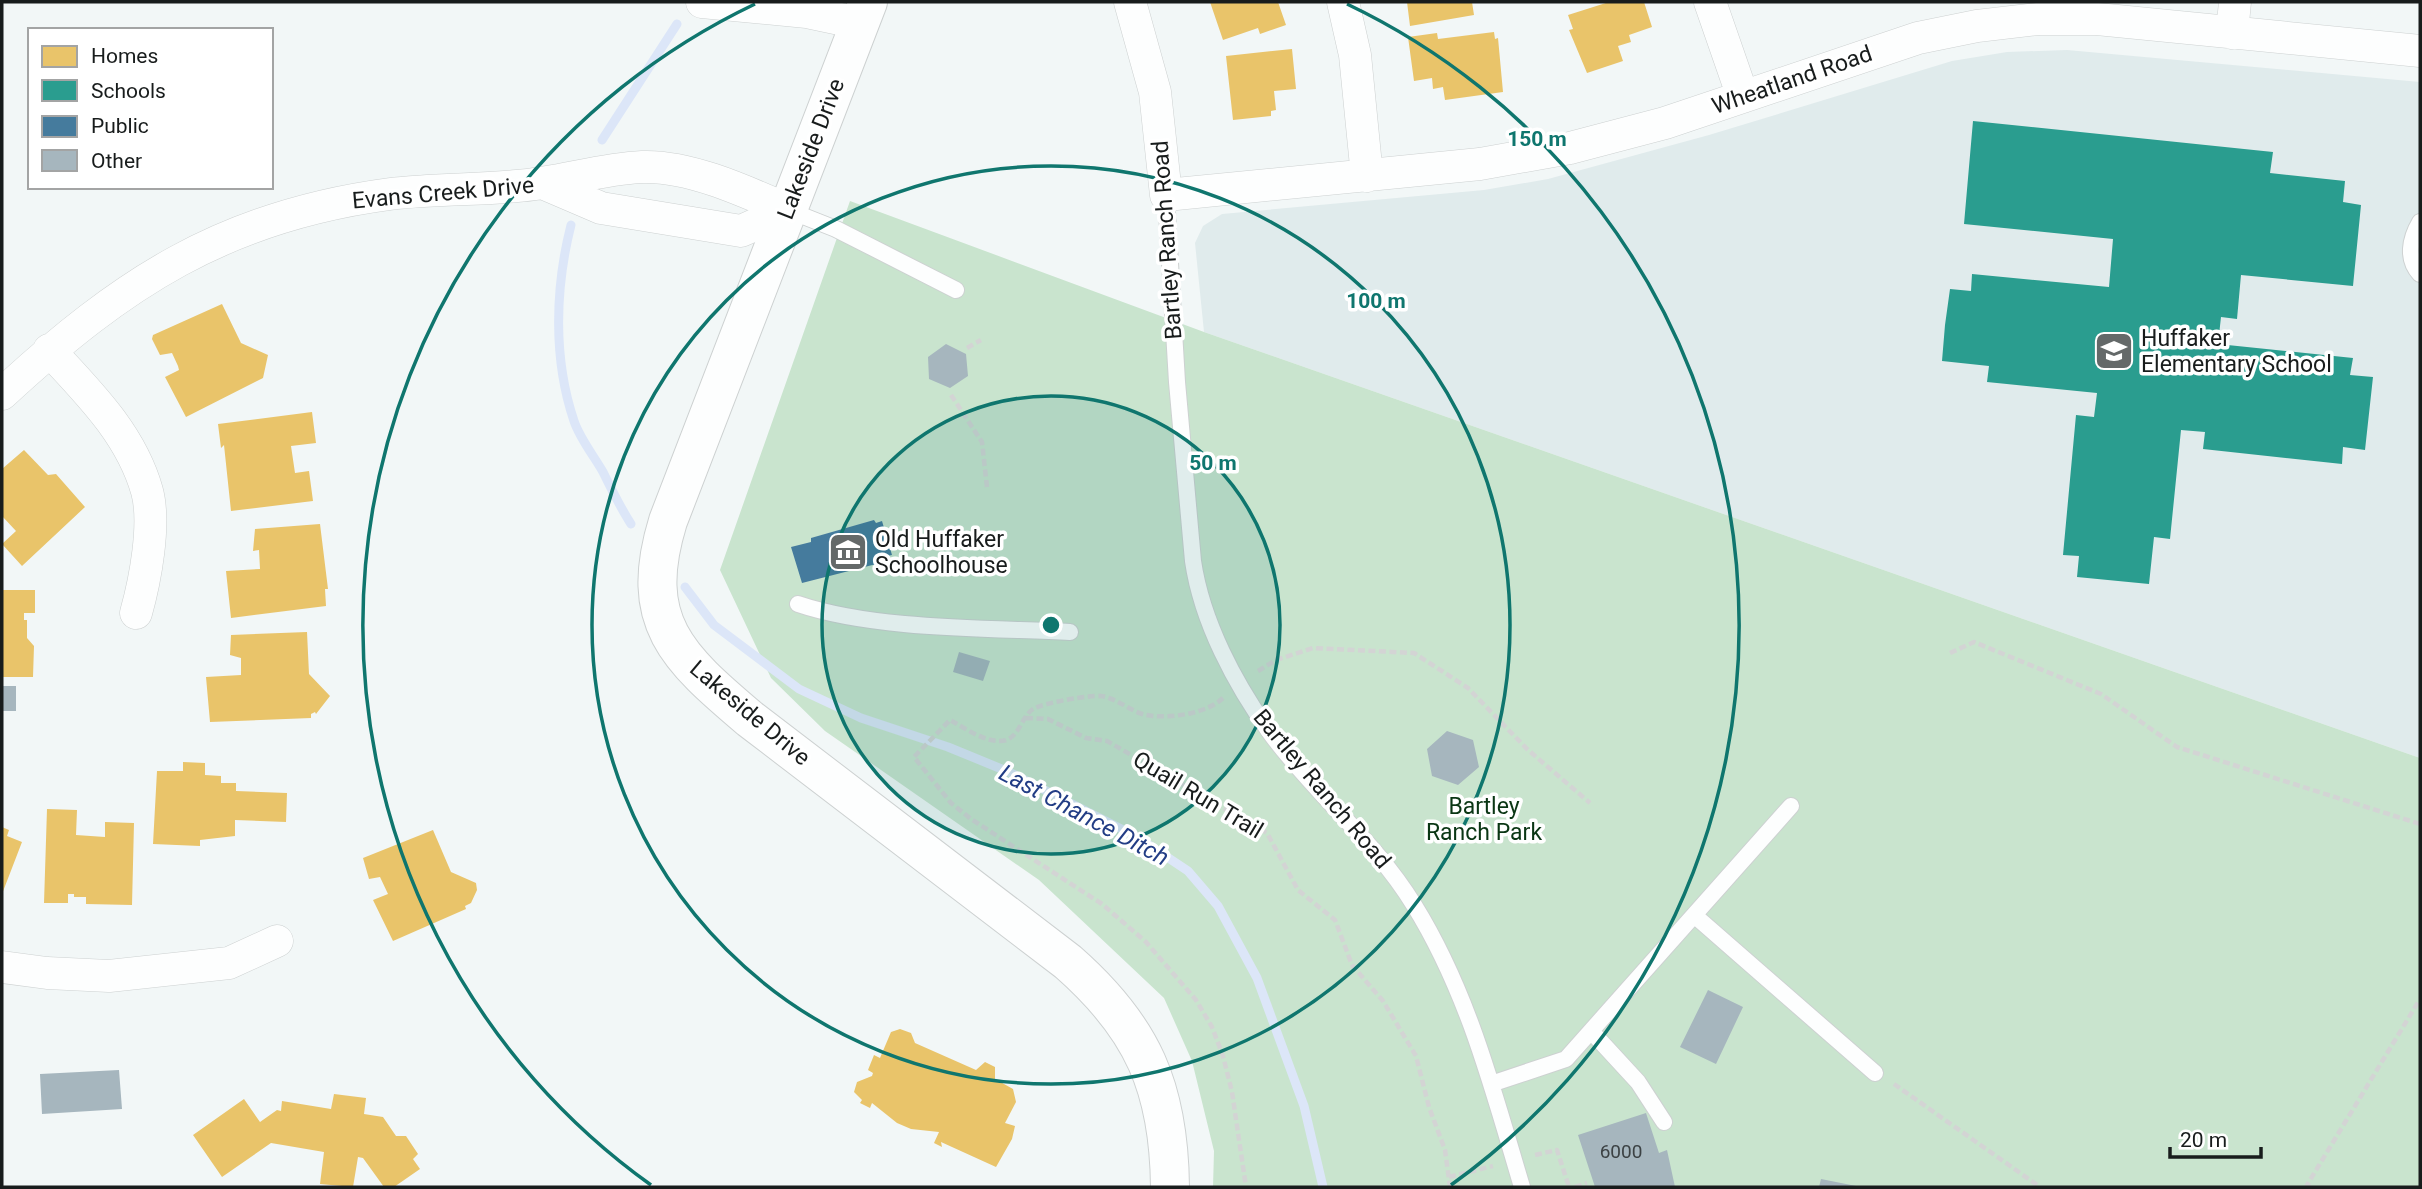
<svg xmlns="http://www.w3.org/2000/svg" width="2422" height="1189" viewBox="0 0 2422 1189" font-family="Roboto,sans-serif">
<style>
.built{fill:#e0ebec}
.green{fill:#c9e4ce}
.homes{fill:#e9c46a}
.schools{fill:#2a9d8f}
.public{fill:#457b9d}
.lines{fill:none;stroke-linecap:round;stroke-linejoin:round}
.stream{stroke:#dce6f8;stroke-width:9}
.building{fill:#a6b6be}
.lane-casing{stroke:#cdd1d1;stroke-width:18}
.street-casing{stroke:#cdd1d1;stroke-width:33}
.secondary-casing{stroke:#cdd1d1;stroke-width:40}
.path{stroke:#d3d4d4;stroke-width:4.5;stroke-dasharray:7 3.5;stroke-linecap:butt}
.lane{stroke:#fdfefe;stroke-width:16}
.street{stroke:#fdfefe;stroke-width:32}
.secondary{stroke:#fdfefe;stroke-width:38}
.ring{fill:none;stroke:#0f766e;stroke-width:3.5}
.labels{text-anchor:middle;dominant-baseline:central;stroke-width:7;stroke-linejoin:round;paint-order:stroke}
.number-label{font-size:19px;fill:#3c4244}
.street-label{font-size:23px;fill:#181c1c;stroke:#fff}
.poi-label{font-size:23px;fill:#181c1c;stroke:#fff;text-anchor:start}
.park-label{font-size:23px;fill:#0a3614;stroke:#fff}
.water-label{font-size:24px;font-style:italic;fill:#223d85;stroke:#fff}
.centre{fill:#0f766e;stroke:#fff;stroke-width:3.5}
.ring-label{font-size:21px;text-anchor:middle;font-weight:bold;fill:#0f766e;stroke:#fff;stroke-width:7;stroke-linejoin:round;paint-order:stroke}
</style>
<rect width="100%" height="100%" fill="#f2f7f7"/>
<path class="built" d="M2067 50 2420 82V758L1204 332 1195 243 1203 226 1222 214 1484 190 1548 179 1709 135 1952 61 2007 52Z"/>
<path class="green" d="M850 201 1204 332 2420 758V1187H1213L1214 1151 1192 1061 1164 998 1039 880 825 731 771 678 720 570Z"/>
<path class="homes" d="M1210 2H1278L1286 25 1260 34 1258 28 1223 40Z
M1407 2H1472L1474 15 1410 26Z
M1609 2H1644L1652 27 1629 35 1631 42 1618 46 1623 61 1587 73 1569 30 1573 29 1568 15Z
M1494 32 1495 39 1498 38 1503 92 1445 100 1443 87 1433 89 1432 78 1414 81 1408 37 1437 33 1438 39Z
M1292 49 1296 89 1274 91 1276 110 1271 111V116L1233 120 1226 56Z
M222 304 241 343 268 355 263 378 186 417 165 377 179 370 178 366 172 353 160 355 152 339 153 335Z
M312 412 316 443 291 446 295 473 309 471 313 501 231 511 224 445 221 448 218 424Z
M24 450 48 475 56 474 85 507 22 566 2 544 16 531 2 516V469Z
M320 524 328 589H325L326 606 231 618 226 571 260 569 259 550 253 551 255 529Z
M2 590H35V613H24V620H27V638L34 646 33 677H2Z
M307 632 309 674 330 696 316 714 315 712 311 714V718L210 722 206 677 241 675V658L230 655 231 635Z
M183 762 205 763V775L221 776V783H236V791L287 793 286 822 235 820V836L200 840V846L153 844 157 771H183Z
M47 809 77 810 76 835 105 837V822L134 823 132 905 86 904V897H74V894H68V903H44Z
M2 827 9 830 7 836 22 842 2 894Z
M433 830 451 872 476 883 477 890 471 903 465 906 466 909 393 941 373 900 388 894 380 877 369 879 363 858Z
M900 1029 911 1033 915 1043 976 1070 985 1062 995 1067V1079L1013 1089 1016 1102 1005 1123 1015 1126 1012 1139 996 1167 941 1142 942 1147 934 1143 939 1132 911 1129 897 1123 872 1103 870 1108 860 1103 862 1100 854 1092 857 1082 872 1076 873 1073 868 1070 874 1055 880 1058 891 1032Z
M334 1094 366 1098 364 1114 383 1117 396 1136H406L418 1154 413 1159 420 1169 394 1187H384L363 1158 358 1157 353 1187 320 1184 324 1152 271 1143 222 1177 193 1135 244 1099 260 1122 277 1110 281 1111 282 1101 331 1109Z"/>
<path class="schools" d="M1973 121 2273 152 2270 173 2345 181 2343 202 2361 205 2353 286 2241 275 2237 319 2221 317 2218 344 2353 358 2350 375 2373 377 2365 450 2343 447 2342 464 2203 449 2205 432 2181 430 2170 539 2154 537 2149 584 2077 577 2079 556 2063 555 2076 415 2094 417 2097 393 1987 382 1989 366 1942 361 1945 325 1950 289 1971 291 1972 274 2109 287 2113 239 1964 224Z"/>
<path class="public" d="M874 520 876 523 882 521 892 555 887 556 888 561 802 583 791 547 811 542V538Z"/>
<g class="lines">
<path class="stream" d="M602 140 677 24
M571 225C555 288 553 359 574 421 580 439 594 456 603 472 612 490 620 507 631 524
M685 587 714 625 799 689 861 718 948 747 1009 772 1137 837 1188 871 1218 906 1257 978 1304 1106 1323 1187"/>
</g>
<path class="building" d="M946 344 966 354 968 376 950 388 929 379 928 357Z
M959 652 990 661 983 681 953 672Z
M2 686H16V711H2Z
M1447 731 1473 740 1479 767 1458 785 1432 776 1427 749Z
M1708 990 1743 1007 1716 1064 1680 1047Z
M119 1070 122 1109 42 1114 40 1074Z
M1646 1113 1659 1153 1667 1150 1675 1187H1595L1578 1135Z
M1821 1179 1856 1186V1187H1819Z"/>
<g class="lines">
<g class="lane-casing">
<path id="lane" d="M1166 195 1177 382 1193 561C1202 622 1235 684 1271 734 1315 794 1375 841 1414 905 1468 992 1493 1090 1522 1187
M788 210 836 229 956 290
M2420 222C2410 239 2406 259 2420 274
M798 604C875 630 988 628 1070 632
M1694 915 1875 1073
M1591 1031 1638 1082 1664 1122
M1491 1084 1566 1059 1791 806"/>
</g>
<g class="street-casing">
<path id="street" d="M702 2 807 12 859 23
M1130 2 1155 92 1166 195 1480 164 1570 148 1665 123 1918 38 1977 26 2038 19H2097L2420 51
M1343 2 1355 55 1367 176
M1710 2 1743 97
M2232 33 2235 2
M545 184 601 208 741 231 788 210
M49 350C88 392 131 434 147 491 156 524 145 581 136 613
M2 394C122 283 224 216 390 194 431 189 475 190 517 186 559 183 599 169 642 167 689 165 747 192 788 210
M2 967 47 973 109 976 229 963 277 941"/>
</g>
<g class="secondary-casing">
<path id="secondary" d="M868 2 668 521C637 622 677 657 750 719L1068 962C1143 1028 1169 1088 1170 1187"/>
</g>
<path class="path" d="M967 348 981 340
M951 395 982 442 987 487
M1950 653 1974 642 2101 694 2177 747 2420 824
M1258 671 1276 660 1313 648 1414 653 1468 688 1527 749 1590 803
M1223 698C1206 714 1169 719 1146 715 1131 712 1117 698 1101 696 1089 695 1043 703 1033 709 1020 718 1019 741 1000 741 982 741 965 728 950 720L914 757 951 803 971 819 1102 904 1146 942 1196 1000 1212 1027 1223 1056 1232 1092 1246 1187
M1026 718 1048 719 1086 738 1107 741 1267 833 1298 890 1335 920 1352 965 1383 1001 1416 1056 1429 1107 1445 1150 1450 1187
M1894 1084 2040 1187
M1535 1155 1557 1150 1569 1187
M1449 1177 1493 1166
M1575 1187 1587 1183
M2310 1187 2307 1185 2420 999"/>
<use href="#lane" class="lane"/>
<use href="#street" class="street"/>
<use href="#secondary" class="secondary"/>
</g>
<circle cx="1051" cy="625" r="229" fill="#0f766e" fill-opacity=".12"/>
<g class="ring">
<circle cx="1051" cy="625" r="229"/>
<circle cx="1051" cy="625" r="459"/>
<path d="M651 1185A688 688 0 0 1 755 4M1347 4A688 688 0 0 1 1451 1185"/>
</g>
<defs>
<g id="school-square" transform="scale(2.0125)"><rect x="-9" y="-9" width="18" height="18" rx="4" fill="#646969" stroke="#fff"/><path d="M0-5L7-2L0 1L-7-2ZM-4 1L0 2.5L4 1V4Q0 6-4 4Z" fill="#fff"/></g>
<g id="museum-square" transform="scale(2.0125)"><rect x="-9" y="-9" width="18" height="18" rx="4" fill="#646969" stroke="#fff"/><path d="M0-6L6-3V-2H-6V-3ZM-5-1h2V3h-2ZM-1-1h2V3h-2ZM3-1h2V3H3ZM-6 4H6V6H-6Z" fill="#fff"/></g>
</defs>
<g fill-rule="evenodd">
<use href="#school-square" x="2114" y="351"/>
<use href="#museum-square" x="848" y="552"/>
</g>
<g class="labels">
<g class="number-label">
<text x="1621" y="1151">6000</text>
</g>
<g class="street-label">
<text transform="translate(1792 80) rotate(-19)">Wheatland Road</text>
<text transform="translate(811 149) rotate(-69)">Lakeside Drive</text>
<text transform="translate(443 193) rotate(-5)">Evans Creek Drive</text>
<text transform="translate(1167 240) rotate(-94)">Bartley Ranch Road</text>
<text transform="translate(750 713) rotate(40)">Lakeside Drive</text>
<text transform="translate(1322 789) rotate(50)">Bartley Ranch Road</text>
<text transform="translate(1198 795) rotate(31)">Quail Run Trail</text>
</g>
<g class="poi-label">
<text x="2141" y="338">Huffaker<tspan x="2141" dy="26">Elementary School</tspan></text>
<text x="875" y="539">Old Huffaker<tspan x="875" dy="26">Schoolhouse</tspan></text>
</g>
<g class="park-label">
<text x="1484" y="806">Bartley<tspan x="1484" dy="26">Ranch Park</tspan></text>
</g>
<g class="water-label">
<text transform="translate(1084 815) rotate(28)">Last Chance Ditch</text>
</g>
</g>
<circle cx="1051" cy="625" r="10" class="centre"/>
<g class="ring-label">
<text x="1537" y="146">150 m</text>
<text x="1376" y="308">100 m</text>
<text x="1213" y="470">50 m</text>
</g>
<rect width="2422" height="1189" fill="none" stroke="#181c1c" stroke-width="7"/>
<rect x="28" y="28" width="245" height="161" fill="#ffffff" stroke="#a3a4a4" stroke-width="2"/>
<rect x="42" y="46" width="35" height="21" fill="#e9c46a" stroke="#a3a4a4" stroke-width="2"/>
<text x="91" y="63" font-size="21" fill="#181c1c">Homes</text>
<rect x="42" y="80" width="35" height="21" fill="#2a9d8f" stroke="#a3a4a4" stroke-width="2"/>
<text x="91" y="98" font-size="21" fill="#181c1c">Schools</text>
<rect x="42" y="116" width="35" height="21" fill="#457b9d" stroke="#a3a4a4" stroke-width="2"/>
<text x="91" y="133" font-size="21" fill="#181c1c">Public</text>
<rect x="42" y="150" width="35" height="21" fill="#a6b6be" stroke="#a3a4a4" stroke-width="2"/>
<text x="91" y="168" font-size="21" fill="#181c1c">Other</text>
<path d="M2170 1147v10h91v-10" fill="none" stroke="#181c1c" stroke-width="3.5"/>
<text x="2180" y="1147" font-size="21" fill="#181c1c" stroke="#ffffff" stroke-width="5" paint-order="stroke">20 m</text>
</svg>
